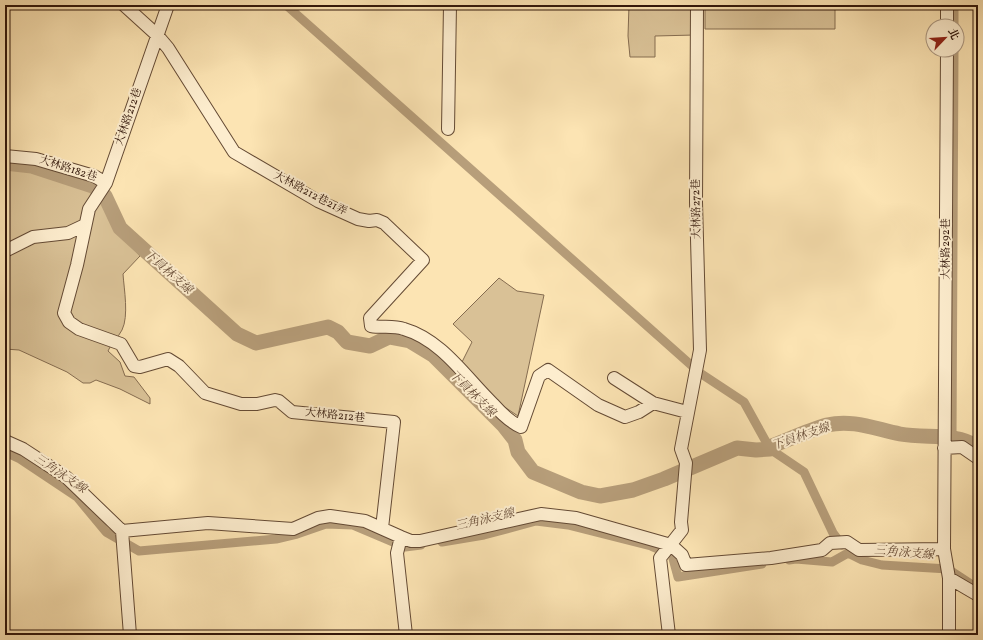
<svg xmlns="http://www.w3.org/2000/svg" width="983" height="640" viewBox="0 0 983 640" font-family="Vollkorn,'Noto Serif TC',serif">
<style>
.green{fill:#d9c196;stroke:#856c50}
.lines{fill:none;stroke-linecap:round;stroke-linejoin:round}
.canal{stroke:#b79e7a;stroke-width:9}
.river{stroke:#b79e7a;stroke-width:15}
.minor-casing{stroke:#644a34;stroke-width:14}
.minor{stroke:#fdedce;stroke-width:12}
.labels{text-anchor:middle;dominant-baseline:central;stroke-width:4;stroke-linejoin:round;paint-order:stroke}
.street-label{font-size:11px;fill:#31160a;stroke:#fdedce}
.water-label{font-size:12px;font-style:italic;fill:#674c37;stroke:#fdedce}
</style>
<rect width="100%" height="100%" fill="#fce4b3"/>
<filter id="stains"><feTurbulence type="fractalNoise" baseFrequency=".005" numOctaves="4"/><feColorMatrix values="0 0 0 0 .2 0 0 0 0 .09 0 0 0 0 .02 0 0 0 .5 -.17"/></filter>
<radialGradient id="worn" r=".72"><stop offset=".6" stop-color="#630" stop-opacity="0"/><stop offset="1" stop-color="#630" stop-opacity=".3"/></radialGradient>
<path class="green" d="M629 5H695V35L655 36V57H630L628 36Z
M705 5H835V29H705Z
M5 167 31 170 91 190 100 199 118 230 140 256 123 274C124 289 129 316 122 330 118 338 111 343 108 351L120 362 125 376 134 377 150 398V404L120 389 96 380 90 383H83L67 372 19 350 5 349Z
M499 278 517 291 544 295 518 416 500 404 462 362 472 342 453 324Z"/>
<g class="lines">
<path class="canal" d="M286 5 700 373 744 402 770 449 804 472 833 533 842 545
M954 26V5
M952 437 954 50
M5 452 20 459 77 497 106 532 139 551 276 539 297 534 326 524 353 525 405 547 421 545
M442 542 484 535 536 521 568 525 651 546 672 555 678 577 762 564
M789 560 796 559 832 562 848 553 862 560 882 565 948 569 977 588"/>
<path class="river" d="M5 163 32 166 93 186 105 196 120 228 237 334 256 343 328 327 338 332 347 342 370 346 389 337 410 341 433 355 504 426 515 440 518 452 533 472 581 492 600 496 633 490 664 479 737 448 756 450 770 449 772 446C790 439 809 430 827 425 853 419 875 429 900 434 927 439 954 432 978 447"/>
<g class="minor-casing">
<path id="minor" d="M124 5 157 35 168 48 234 152 318 201 358 219 369 221 377 220 384 223 423 260 370 318 371 326C382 328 393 325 404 329 442 340 466 378 493 404 501 413 510 422 521 427L539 376 548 370 598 405 625 417 639 412 653 403 687 412
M168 5 106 183 89 209 77 265 64 313 69 322 79 329 121 344 134 366 140 367 168 359 179 366 205 393 241 404H257L275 400 279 401 292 412 394 422 382 528
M947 26V5
M947 50 944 549 949 578V635
M448 129 450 5
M5 156 36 159 94 176 106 183
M5 251 33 237 68 233 85 225
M614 378 653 403
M5 441 23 449 66 477 122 531 130 635
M944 448 962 447 978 458
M122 531 208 523 293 529 318 518 330 516 365 521 401 537 411 541H420L541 514 576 518 671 545 682 555 686 565 771 558 822 550 830 543 847 542 859 550 944 549
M401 537 397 553 406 635
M949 578 978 595
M669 635 660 558 682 530 681 522 686 463 681 449 700 350 696 202 697 5"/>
</g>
<use href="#minor" class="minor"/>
</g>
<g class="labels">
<g class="street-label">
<text transform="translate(129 117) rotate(-71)">大林路212巷</text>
<text transform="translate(68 169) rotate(18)">大林路182巷</text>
<text transform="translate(310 194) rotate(28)">大林路212巷21弄</text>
<text transform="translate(697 209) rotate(-91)">大林路272巷</text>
<text transform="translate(946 249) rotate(-90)">大林路292巷</text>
<text transform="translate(335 416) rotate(6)">大林路212巷</text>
</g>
<g class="water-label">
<text transform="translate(168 272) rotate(42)">下員林支線</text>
<text transform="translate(472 394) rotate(45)">下員林支線</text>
<text transform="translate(801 437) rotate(-19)">下員林支線</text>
<text transform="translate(60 474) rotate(34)">三角泳支線</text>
<text transform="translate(485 520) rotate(-13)">三角泳支線</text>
<text transform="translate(904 553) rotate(5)">三角泳支線</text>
</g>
</g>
<rect width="983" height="640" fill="none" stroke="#fce4b3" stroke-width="20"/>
<rect x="6" y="6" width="971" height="628" fill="none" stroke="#31160a" stroke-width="2"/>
<rect x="10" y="10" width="963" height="620" fill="none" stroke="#31160a"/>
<g transform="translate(945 38) rotate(65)"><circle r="19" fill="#fdedce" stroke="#ab9780"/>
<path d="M0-3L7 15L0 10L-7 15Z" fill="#8f2418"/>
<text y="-6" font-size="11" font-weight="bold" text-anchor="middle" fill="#31160a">北</text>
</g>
<rect width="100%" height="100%" filter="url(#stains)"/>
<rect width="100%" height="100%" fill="url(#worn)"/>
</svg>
